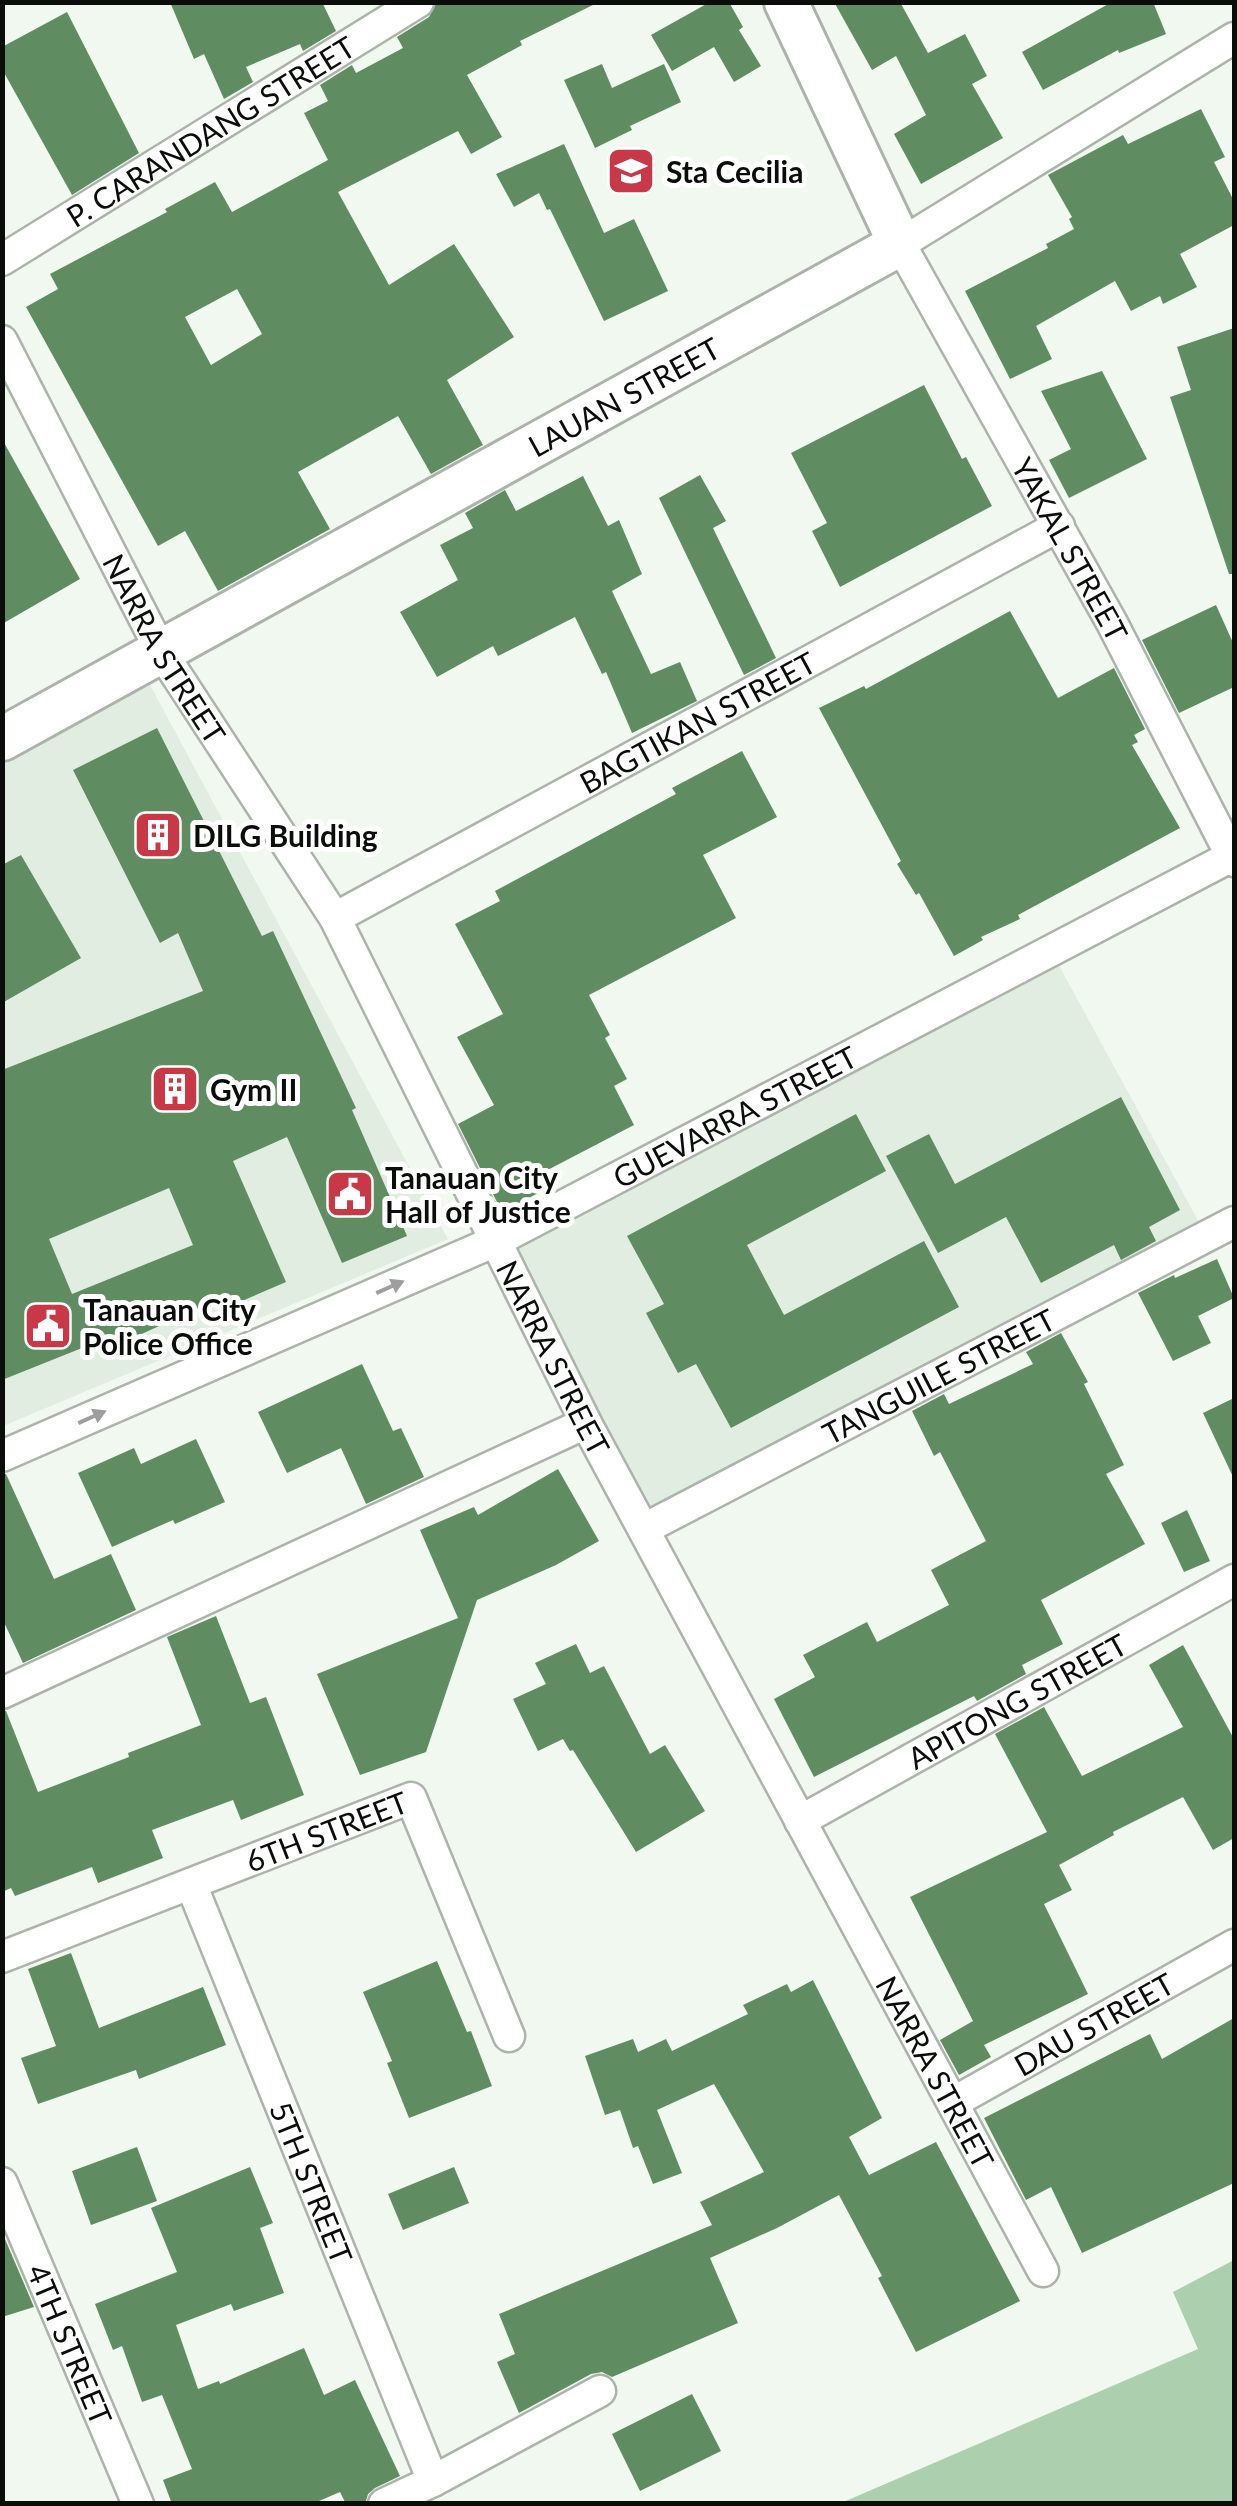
<svg xmlns="http://www.w3.org/2000/svg" width="1237" height="2506" viewBox="0 0 1237 2506" font-family="Lato,sans-serif">
<style>
.built{fill:#e0ede0}
.green{fill:#acd0ad}
.building{fill:#608c62;fill-rule:evenodd}
.lines{fill:none;stroke-linecap:round;stroke-linejoin:round}
.street-casing{stroke:#abb3ab;stroke-width:35}
.secondary-casing{stroke:#abb3ab;stroke-width:48}
.street{stroke:#fff;stroke-width:30}
.secondary{stroke:#fff;stroke-width:42}
.oneway{fill:#9d9e9d}
.labels{text-anchor:middle;dominant-baseline:central;stroke-width:10;stroke-linejoin:round;paint-order:stroke}
.street-label{font-size:30px;fill:#0a0d0a;stroke:#fff}
.poi-label{font-size:30px;font-weight:bold;fill:#0a0d0a;stroke:#fff;text-anchor:start}
</style>
<rect width="100%" height="100%" fill="#f0f8f0"/>
<path class="built" d="M150 685 448 1239 3 1426V764Z
M1051 951 1207 1237 644 1529 498 1240Z"/>
<path class="green" d="M1234 2260V2503H841L1198 2349 1173 2292Z"/>
<path class="building" d="M170 2H322L336 31 303 51 300 44 246 67 253 82 224 99 204 54 194 59Z
M437 2H599L520 41 522 45 467 75 502 137 471 154 458 131 338 192 389 285 454 244 514 337 447 380 483 445 431 474 398 416 298 472 330 529 218 591 185 531 158 546 26 307 58 289 50 274 167 212 165 209 215 182 232 212 328 160 304 113 328 101 320 85 352 65 356 73 403 48 397 37 429 17ZM237 289 262 334 211 365 185 317Z
M710 2H729L743 27 739 30 761 66 734 82 714 47 672 71 651 35Z
M834 2H900L928 53 965 34 987 76 972 84 1003 138 921 184 894 134 926 115 896 56 872 70Z
M1112 2H1153L1166 34 1119 53 1118 50 1043 90 1022 52Z
M67 12 139 153 72 195 2 69V47Z
M602 64 612 88 664 64 681 102 630 126 632 130 595 148 564 80Z
M1201 109 1225 157 1214 162 1234 201V225L1180 254 1197 287 1163 304 1160 296 1131 311 1115 281 1036 326 1052 359 1010 379 965 291 1048 248 1046 244 1074 229 1069 219 1072 217 1048 175 1123 135 1128 144Z
M564 144 604 233 634 219 668 291 604 321 550 209 547 210 539 193 514 207 496 174Z
M1234 328V574H1229L1170 397 1191 390 1177 347Z
M1102 371 1147 459 1069 498 1049 460 1071 449 1041 391Z
M924 385 962 459 966 457 992 506 840 587 812 531 827 523 791 453Z
M2 439 80 579 2 624Z
M700 475 726 521 713 528 776 658 744 675 659 498Z
M583 476 608 526 619 520 642 574 612 591 651 674 680 662 697 701 632 733 606 672 602 674 575 617 498 656 493 646 437 677 400 612 458 580 440 545 473 528 465 513 505 490 516 511Z
M1216 605 1234 645V687L1179 713 1142 640Z
M1010 611 1058 698 1114 668 1145 729 1134 735 1138 742 1132 745 1180 828 1018 915 1020 919 981 937 983 940 954 956 919 893 916 895 897 864 901 861 819 708 864 686 866 689Z
M157 728 262 936 273 931 356 1108 352 1110 407 1236 342 1263 287 1137 233 1161 286 1282 221 1310 217 1300 126 1341 122 1332 2 1380V1070L203 991 178 933 160 943 73 770ZM169 1188 193 1245 72 1294 49 1239Z
M742 751 777 817 703 855 736 918 589 995 610 1035 605 1038 627 1079 614 1086 634 1125 538 1175 546 1189 502 1212 458 1124 494 1105 457 1037 503 1014 455 924 500 901 495 891 676 794 672 788Z
M21 855 81 958 2 1003V865Z
M1121 1097 1180 1210 1149 1227 1156 1241 1121 1260 1114 1245 1041 1283 1006 1217 938 1253 886 1156 929 1134 955 1184Z
M856 1114 886 1171 747 1245 784 1315 924 1241 959 1307 731 1428 696 1364 678 1373 646 1313 664 1304 627 1236Z
M1217 1259 1234 1298 1198 1316 1211 1343 1173 1361 1138 1293 1174 1275 1175 1278Z
M1061 1333 1088 1382 1084 1384 1124 1465 1106 1474 1145 1544 1041 1600 1063 1644 1022 1665 1026 1674 977 1701 974 1696 814 1777 774 1699 815 1677 803 1655 867 1622 877 1642 949 1605 931 1570 986 1541 940 1452 934 1456 912 1411 944 1394 949 1404 1033 1364 1026 1352Z
M362 1364 393 1431 401 1428 424 1477 366 1504 341 1448 287 1473 258 1412Z
M1234 1398V1479L1203 1413Z
M196 1439 225 1502 175 1524 173 1520 112 1547 78 1473 134 1448 141 1464Z
M558 1469 599 1541 556 1565 477 1600 426 1752 360 1775 317 1674 458 1618 420 1530 474 1507 478 1515Z
M2 1474H6L54 1579 111 1554 136 1610 23 1663 2 1618Z
M1187 1510 1210 1561 1184 1572 1161 1523Z
M216 1616 250 1703 266 1697 304 1795 241 1820 233 1800 152 1830 163 1858 98 1883 92 1867 15 1896 11 1888 2 1892V1711H6L38 1792 129 1757 128 1753 201 1725 167 1637Z
M576 1644 590 1673 604 1666 650 1754 665 1745 705 1811 636 1852 573 1750 570 1751 563 1739 538 1751 513 1699 546 1684 535 1663Z
M1183 1645 1234 1739V1838L1213 1850 1183 1797 1113 1832 1114 1835 1059 1865 1072 1890 1044 1904 1088 1994 984 2045 991 2057 959 2075 940 2040 973 2021 910 1897 1047 1832 995 1734 1044 1707 1082 1776 1183 1727 1149 1665Z
M71 1953 99 2028 203 1987 226 2045 139 2079 136 2070 38 2104 21 2058 56 2046 28 1969Z
M437 1961 467 2032 471 2031 492 2086 409 2118 387 2063 392 2061 363 1992Z
M813 1980 882 2118 849 2137 869 2175 936 2142 1020 2301 916 2352 878 2278 882 2276 839 2195 777 2228 710 2258 738 2323 612 2377 602 2372 591 2374 519 2413 497 2362 515 2354 499 2314 712 2225 700 2202 764 2172 714 2084 657 2110 682 2173 653 2184 638 2146 633 2148 620 2110 605 2115 585 2056 633 2039 638 2052 666 2039 672 2051 748 2014 743 2005 787 1984 791 1992Z
M1234 2018V2183L1082 2253 1051 2187 1026 2200 984 2118 1150 2034 1162 2059Z
M137 2147 157 2201 91 2225 72 2171Z
M250 2167 273 2223 260 2228 284 2293 234 2311 231 2304 176 2325 198 2389 219 2381 220 2384 304 2348 324 2395 355 2380 400 2476 375 2488 368 2494 365 2504H346L340 2492 312 2504H172L163 2480 192 2469 162 2395 142 2402 122 2346 113 2350 95 2304 177 2272 151 2208Z
M454 2167 469 2203 403 2230 388 2194Z
M2 2232 34 2307 2 2317Z
M692 2394 721 2451 640 2491 612 2434Z"/>
<g class="lines">
<g class="street-casing">
<g id="street">
<path id="s1" d="M1234 38 900 244 1112 623 1234 861"/>
<path id="s2" d="M2 260 418 2"/>
<path id="s3" d="M2 341 162 653 335 918 586 1423 1043 2271"/>
<path id="s4" d="M335 918 1059 526"/>
<path id="s5" d="M2 1456 498 1240 1234 855"/>
<path id="s6" d="M644 1529 1234 1222"/>
<path d="M2 1693 586 1423"/>
<path id="s7" d="M800 1821 1234 1580"/>
<path id="s8" d="M191 1884 433 2481"/>
<path id="s9" d="M2 1957 411 1798 509 2036"/>
<path id="s10" d="M954 2102 1234 1945"/>
<path id="s11" d="M2 2183 138 2504"/>
<path d="M384 2504 433 2481 600 2391"/>
</g>
</g>
<g class="secondary-casing">
<g id="secondary">
<path id="s12" d="M2 739 900 244 786 2"/>
</g>
</g>
<use href="#street" class="street"/>
<use href="#secondary" class="secondary"/>
</g>
<defs><path id="oneway-solid" d="M-6-.8H1V-3.2L6.5 0L1 3.2V.8H-6Z" transform="scale(2.5)"/></defs>
<g class="oneway">
<use href="#oneway-solid" transform="translate(390 1287) rotate(-24)"/>
<use href="#oneway-solid" transform="translate(92 1417) rotate(-24)"/>
</g>
<defs>
<g id="school-square" transform="scale(2.5)"><rect x="-9" y="-9" width="18" height="18" rx="4" fill="#c83846" stroke="#fff"/><path d="M0-5L7-2L0 1L-7-2ZM-4 1L0 2.5L4 1V4Q0 6-4 4Z" fill="#fff"/></g>
<g id="building-square" transform="scale(2.5)"><rect x="-9" y="-9" width="18" height="18" rx="4" fill="#c83846" stroke="#fff"/><path d="M-4-6H4V6H1V3H-1V6H-4ZM-2.5-4.3h1.7v1.8h-1.7ZM.8-4.3h1.7v1.8H.8ZM-2.5-1h1.7V.8h-1.7ZM.8-1h1.7V.8H.8Z" fill="#fff"/></g>
<g id="civic-square" transform="scale(2.5)"><rect x="-9" y="-9" width="18" height="18" rx="4" fill="#c83846" stroke="#fff"/><path d="M-.6-6.5H3V-4.5H.6V-3L4-1V1h2V6H-6V1h2V-1L-.6-3ZM-1.2 2.5V6h2.4V2.5Z" fill="#fff"/></g>
</defs>
<g fill-rule="evenodd">
<use href="#school-square" x="631" y="171"/>
<use href="#building-square" x="158" y="835"/>
<use href="#building-square" x="175" y="1089"/>
<use href="#civic-square" x="350" y="1194"/>
<use href="#civic-square" x="48" y="1326"/>
</g>
<g class="labels">
<g class="street-label">
<text stroke="none"><textPath href="#s2" startOffset="245">P. CARANDANG STREET</textPath></text>
<text stroke="none"><textPath href="#s12" startOffset="710">LAUAN STREET</textPath></text>
<text stroke="none"><textPath href="#s1" startOffset="742">YAKAL STREET</textPath></text>
<text stroke="none"><textPath href="#s3" startOffset="348">NARRA STREET</textPath></text>
<text stroke="none"><textPath href="#s4" startOffset="412">BAGTIKAN STREET</textPath></text>
<text stroke="none"><textPath href="#s5" startOffset="808">GUEVARRA STREET</textPath></text>
<text stroke="none"><textPath href="#s3" startOffset="1158">NARRA STREET</textPath></text>
<text stroke="none"><textPath href="#s6" startOffset="332">TANGUILE STREET</textPath></text>
<text stroke="none"><textPath href="#s7" startOffset="248">APITONG STREET</textPath></text>
<text stroke="none"><textPath href="#s9" startOffset="348">6TH STREET</textPath></text>
<text stroke="none"><textPath href="#s10" startOffset="160">DAU STREET</textPath></text>
<text stroke="none"><textPath href="#s3" startOffset="1968">NARRA STREET</textPath></text>
<text stroke="none"><textPath href="#s8" startOffset="322">5TH STREET</textPath></text>
<text stroke="none"><textPath href="#s11" startOffset="175">4TH STREET</textPath></text>
</g>
<g class="poi-label">
<text x="666" y="171">Sta Cecilia</text>
<text x="193" y="835">DILG Building</text>
<text x="210" y="1089">Gym II</text>
<text x="385" y="1177">Tanauan City<tspan x="385" dy="34">Hall of Justice</tspan></text>
<text x="83" y="1309">Tanauan City<tspan x="83" dy="34">Police Office</tspan></text>
</g>
</g>
<rect width="1237" height="2506" fill="none" stroke="#0a0d0a" stroke-width="10"/>
</svg>
